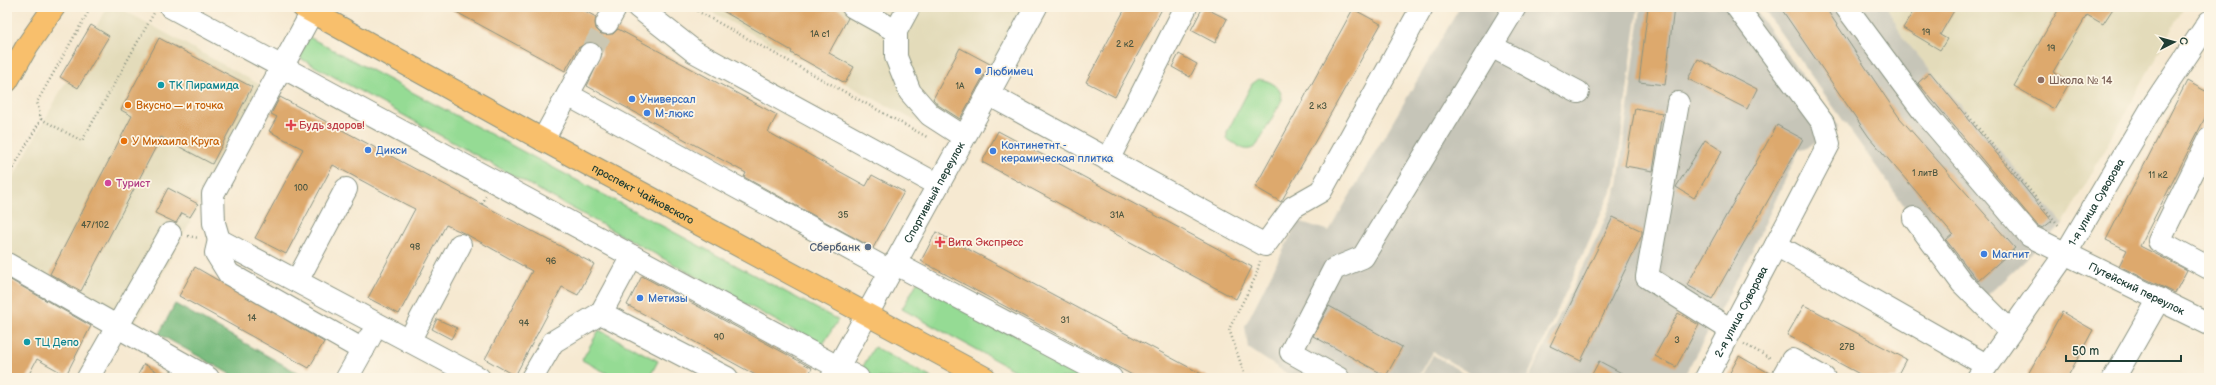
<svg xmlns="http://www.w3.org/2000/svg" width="2216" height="385" viewBox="0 0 2216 385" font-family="'Balsamiq Sans',sans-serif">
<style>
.built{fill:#e3dbba}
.industrial{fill:#c6c5b8}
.green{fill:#95db94;stroke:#5a8c64}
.forest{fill:#78bb7e;stroke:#4c7c59}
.building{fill:#dda96d}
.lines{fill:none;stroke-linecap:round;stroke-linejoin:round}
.minor-tunnel{stroke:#cbc7b2;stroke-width:22;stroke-dasharray:22 11;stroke-linecap:butt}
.minor-casing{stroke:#8a9382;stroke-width:24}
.major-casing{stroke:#8a9382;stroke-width:24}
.path{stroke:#8a9382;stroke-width:2.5;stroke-dasharray:1 3;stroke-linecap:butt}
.minor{stroke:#fff;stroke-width:22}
.major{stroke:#f8bf6c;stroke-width:22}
.shop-dot{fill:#3f7fe0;stroke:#fcf5e5;stroke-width:1.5}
.education-dot{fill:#8d6e63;stroke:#fcf5e5;stroke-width:1.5}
.culture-dot{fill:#0f9aa8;stroke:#fcf5e5;stroke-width:1.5}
.food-dot{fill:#e8710a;stroke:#fcf5e5;stroke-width:1.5}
.health-dot{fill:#e0444e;stroke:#fcf5e5;stroke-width:1.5}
.hotel-dot{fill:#d1479c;stroke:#fcf5e5;stroke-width:1.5}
.service-dot{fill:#5c6f8a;stroke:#fcf5e5;stroke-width:1.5}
.labels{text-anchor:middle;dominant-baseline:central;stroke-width:3.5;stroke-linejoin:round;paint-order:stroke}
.number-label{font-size:9px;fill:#4e5842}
.shop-label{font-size:11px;fill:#366cbe;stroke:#fcf5e5;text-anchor:start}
.education-label{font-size:11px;fill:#785e54;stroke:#fcf5e5;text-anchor:start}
.culture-label{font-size:11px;fill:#0d838f;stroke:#fcf5e5;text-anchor:start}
.food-label{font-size:11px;fill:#c56008;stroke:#fcf5e5;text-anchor:start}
.health-label{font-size:11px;fill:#be3a42;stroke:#fcf5e5;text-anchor:start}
.hotel-label{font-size:11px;fill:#b23c85;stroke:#fcf5e5;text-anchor:start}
.street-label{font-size:11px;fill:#1f3d34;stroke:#fcf5e5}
.service-label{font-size:11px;fill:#4e5e75;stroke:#fcf5e5;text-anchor:end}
</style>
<rect width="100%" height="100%" fill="#fcf5e5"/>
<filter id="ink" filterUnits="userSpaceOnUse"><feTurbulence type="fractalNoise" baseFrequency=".025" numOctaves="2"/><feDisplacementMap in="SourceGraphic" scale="8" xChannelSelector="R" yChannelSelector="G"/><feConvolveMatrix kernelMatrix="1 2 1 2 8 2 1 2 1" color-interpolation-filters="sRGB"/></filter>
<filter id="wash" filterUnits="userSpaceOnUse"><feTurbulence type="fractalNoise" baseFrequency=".012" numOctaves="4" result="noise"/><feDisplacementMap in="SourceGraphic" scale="16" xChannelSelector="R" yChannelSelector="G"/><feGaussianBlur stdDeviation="0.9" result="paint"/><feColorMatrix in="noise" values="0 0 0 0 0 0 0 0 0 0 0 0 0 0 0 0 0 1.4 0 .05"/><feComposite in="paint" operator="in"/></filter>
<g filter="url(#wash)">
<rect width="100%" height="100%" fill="#f6e9d1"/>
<path class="built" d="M107 7H118L264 87 130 332 7 261V188Z
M713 7H1027L951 140 710 11Z
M1887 7H2184L2063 224 1903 38Z"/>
<path class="industrial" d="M1460 7H1638L1615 183 1527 378H1478L1433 352 1418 378H1294L1248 348 1245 326 1298 221 1329 231Z
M1641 7H1753L1839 126 1824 140 1799 150 1752 251 1683 378H1529L1600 232 1618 186Z
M1762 7H1887L1903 38 2063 224 1976 306Z
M1433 355 1457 369 1472 378H1420Z"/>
<path class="green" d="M309 37 838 320 822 346 298 57Z
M1259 79C1271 81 1282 87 1282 100L1257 145C1246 155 1238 145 1227 139V132L1252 84Z
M918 281 1093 378H1028L902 309Z
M599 330 658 361 649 378H616L582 360Z
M874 347 932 378H876L861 370Z"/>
<path class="forest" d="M175 304 307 378H237L159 334Z"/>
<g id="blocks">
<path class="building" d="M447 7H578L596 17 595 23 596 29 601 34H613L618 29 777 115 768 132 866 186 872 175 904 192 873 248 744 177 746 173 587 86 602 54 601 48 596 43 589 42 578 48 565 71Z
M716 7H834L842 11 848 18 829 53 854 67 845 83 791 53 792 51Z
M1126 7H1163L1115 97 1086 82Z
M1203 7 1227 19 1215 43 1191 30Z
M1648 7H1674L1665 85 1639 82Z
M1780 7H1825L1899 117 2015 248 1978 281 1946 240 1953 234 1869 137Z
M1916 7H1956L1940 35 1947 39 1940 50 1903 28Z
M2060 7H2114L2103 24 2087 15 2053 72 2070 82 2054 109 2014 86Z
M1353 9 1381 24 1281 202 1255 187Z
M91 25 109 36 78 88 60 77Z
M159 38 252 87 212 164 161 137 81 291 50 274 132 116 121 110Z
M960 48 990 64 960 119 938 105 933 99Z
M1179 54 1197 64 1190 77 1172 67Z
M1698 59 1757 89 1747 109 1688 79Z
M1930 72 2052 221 2043 228 2038 226 1918 83Z
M2187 81 2209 93V110L2140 246 2187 270 2175 293 2119 266 2127 250 2106 240Z
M280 97 594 264 578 295 562 287 515 376 485 359 532 271 466 234 446 225 399 314 368 298 415 209 405 204 333 165 286 254 255 238 303 149 269 131 277 117 271 114Z
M1635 108 1662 113 1653 171 1625 166Z
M1777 125 1803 139 1712 299 1687 285Z
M998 131 1252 267 1236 299 982 162Z
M1705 140 1722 151 1694 198 1676 187Z
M168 188 198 204 190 217 182 213 176 223 155 213Z
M1613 217 1642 231V235L1581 361 1550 346Z
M936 232 1209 378H1138L921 261Z
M195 267 324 342 309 368 179 296Z
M642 276 812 368 807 378H761L627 305Z
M7 278 91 326 66 375 37 359 27 378H7Z
M1804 305 1906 359 1896 378H1867L1787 335Z
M1329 306 1402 347 1386 376 1313 336Z
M2062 312 2093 330 2067 378H2026Z
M1678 313 1699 325 1676 367 1655 356Z
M437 319 457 328 451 339 432 329Z
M1739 356 1771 374 1770 378H1727Z
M1599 361 1631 378H1590Z
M144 364 168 378H136Z"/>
</g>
</g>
<g filter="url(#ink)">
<use href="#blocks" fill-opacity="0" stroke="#8a9382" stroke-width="1"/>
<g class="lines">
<path class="minor-tunnel" d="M590 54 607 23"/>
<g class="minor-casing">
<g id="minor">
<path d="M171 7 858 378"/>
<path d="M638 7 695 52 938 185"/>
<path d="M853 7 896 31"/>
<path d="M909 7 896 31V57L910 92 930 115 964 137"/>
<path id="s1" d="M1846 7 1923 111 2030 236 2209 324"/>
<path d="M312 12 213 194 214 223 219 240 479 378"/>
<path d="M607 23 616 7"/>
<path d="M1491 46 1578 92"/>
<path d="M988 94 1265 245 1293 207 1321 191 1422 7"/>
<path d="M568 95 890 271"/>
<path d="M1678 103 1647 277 1731 330"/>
<path d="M2209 139 2159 241 2209 268"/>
<path d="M543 140 590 54"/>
<path d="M1108 160 1186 7"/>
<path d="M1914 218 1962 283 2010 331"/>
<path d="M219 240 216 253 229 274 363 350"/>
<path d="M1776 245 1986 365"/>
<path d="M894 263 1111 378"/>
<path d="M7 264 208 378"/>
<path d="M297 281 346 189"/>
<path d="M601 313 727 378"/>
<path d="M409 341 460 245"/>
<path d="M88 378 170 234"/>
<path d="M347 378 370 337"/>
<path d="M532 378 553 342 601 313 632 256"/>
<path id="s2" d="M832 378 1036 7"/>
<path d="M1338 378 1291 352 1334 269 1363 257 1515 7"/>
<path id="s3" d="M1706 378 1829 144 1823 123 1737 7"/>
<path d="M1782 378 1792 360 1824 378"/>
<path id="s4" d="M1978 378 2066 253 2154 104 2209 22"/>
<path d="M2114 378 2159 299"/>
</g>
</g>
<g class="major-casing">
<g id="major">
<path id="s5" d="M303 7 543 140 985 378"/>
<path d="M7 81 27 46 54 7"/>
</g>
</g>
<path class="path" d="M696 7 699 12 927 137
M1966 113 2060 227
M41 119 82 141 154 13
M7 179 41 119 37 102 91 7
M482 204 486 196
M188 236 199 238
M1744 344 1772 359
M1245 376 1229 329 1256 276 1260 261"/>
<use href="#minor" class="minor"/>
<use href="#major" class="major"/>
</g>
</g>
<g class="shop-dot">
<circle cx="978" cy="71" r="4"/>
<circle cx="632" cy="99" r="4"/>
<circle cx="647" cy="113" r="4"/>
<circle cx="368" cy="150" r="4"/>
<circle cx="993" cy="151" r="4"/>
<circle cx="1984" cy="254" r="4"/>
<circle cx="640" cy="298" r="4"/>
</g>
<circle class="education-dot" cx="2041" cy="80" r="4"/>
<g class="culture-dot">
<circle cx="161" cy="85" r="4"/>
<circle cx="27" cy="342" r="4"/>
</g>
<g class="food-dot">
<circle cx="128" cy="105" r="4"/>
<circle cx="124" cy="141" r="4"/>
</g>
<g class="health-dot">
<path d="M289 119h4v4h4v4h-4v4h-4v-4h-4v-4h4z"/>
<path d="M938 236h4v4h4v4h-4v4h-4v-4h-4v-4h4z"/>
</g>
<circle class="hotel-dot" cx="108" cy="183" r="4"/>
<circle class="service-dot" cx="868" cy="247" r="4"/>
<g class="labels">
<g class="number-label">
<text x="1926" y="32">19</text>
<text x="820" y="34">1А с1</text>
<text x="1125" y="44">2 к2</text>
<text x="2051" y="48">19</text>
<text x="960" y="86">1А</text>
<text x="1318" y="106">2 к3</text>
<text x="1925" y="173">1 литВ</text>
<text x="2158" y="175">11 к2</text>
<text x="301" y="188">100</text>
<text x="843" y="215">35</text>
<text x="1117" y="215">31А</text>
<text x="95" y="225">47/102</text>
<text x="415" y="247">98</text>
<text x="551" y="261">96</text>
<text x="252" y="318">14</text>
<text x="1065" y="320">31</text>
<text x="524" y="323">94</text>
<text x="719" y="337">90</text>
<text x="1677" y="340">3</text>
<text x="1847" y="347">27В</text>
</g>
<g class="shop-label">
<text x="986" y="71">Любимец</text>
<text x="640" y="99">Универсал</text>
<text x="655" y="113">М-люкс</text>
<text x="1001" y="145">Континетнт -<tspan x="1001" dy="13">керамическая плитка</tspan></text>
<text x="376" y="150">Дикси</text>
<text x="1992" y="254">Магнит</text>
<text x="648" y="298">Метизы</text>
</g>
<g class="education-label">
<text x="2049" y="80">Школа № 14</text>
</g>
<g class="culture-label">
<text x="169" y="85">ТК Пирамида</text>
<text x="35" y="342">ТЦ Депо</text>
</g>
<g class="food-label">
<text x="136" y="105">Вкусно — и точка</text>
<text x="132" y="141">У Михаила Круга</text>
</g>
<g class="health-label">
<text x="299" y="125">Будь здоров!</text>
<text x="948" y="242">Вита Экспресс</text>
</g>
<g class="hotel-label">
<text x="116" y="183">Турист</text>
</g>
<g class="street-label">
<text stroke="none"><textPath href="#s2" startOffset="212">Спортивный переулок</textPath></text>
<text stroke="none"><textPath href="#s5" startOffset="388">проспект Чайковского</textPath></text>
<text stroke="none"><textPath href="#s4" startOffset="212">1-я улица Суворова</textPath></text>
<text stroke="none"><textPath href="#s1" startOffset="413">Путейский переулок</textPath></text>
<text stroke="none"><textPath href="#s3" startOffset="75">2-я улица Суворова</textPath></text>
</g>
<g class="service-label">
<text x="860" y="247">Сбербанк</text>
</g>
</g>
<rect width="2216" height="385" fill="none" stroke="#fcf5e5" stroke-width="24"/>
<g transform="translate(2174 42) rotate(84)" stroke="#fcf5e5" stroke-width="3" paint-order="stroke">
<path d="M0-3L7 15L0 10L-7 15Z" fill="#1f3d34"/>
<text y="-6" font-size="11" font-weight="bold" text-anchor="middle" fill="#1f3d34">С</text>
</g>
<path d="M2066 355v6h115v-6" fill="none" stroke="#1f3d34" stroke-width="2"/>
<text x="2072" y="355" font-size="12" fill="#1f3d34" stroke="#fcf5e5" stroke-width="3" paint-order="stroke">50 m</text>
</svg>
